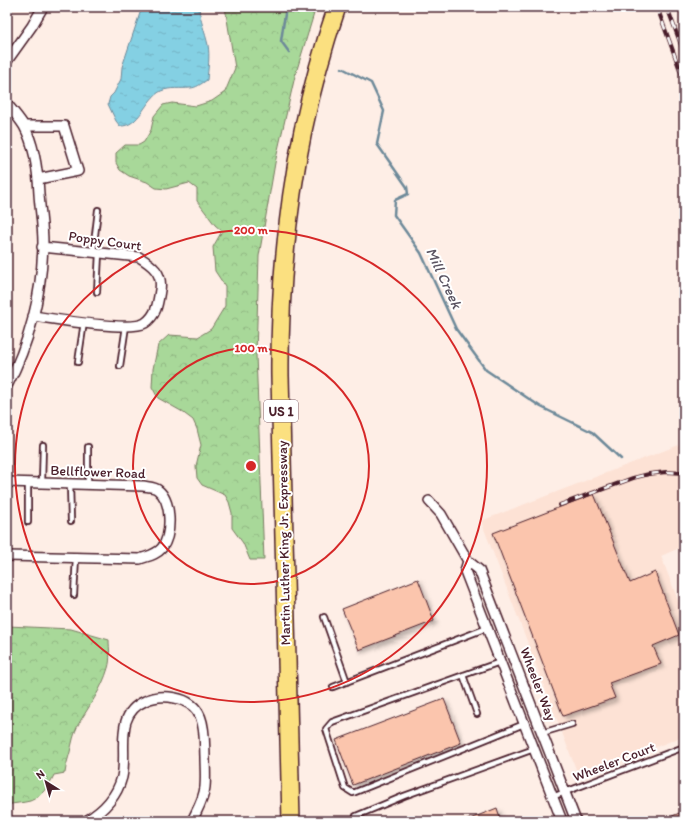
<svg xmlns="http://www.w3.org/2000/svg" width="691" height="828" viewBox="0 0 691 828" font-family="Itim,sans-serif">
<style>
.built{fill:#fde2d5}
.forest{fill:url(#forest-crowns);stroke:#797c62}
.water{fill:url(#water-ripples);stroke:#6d8999}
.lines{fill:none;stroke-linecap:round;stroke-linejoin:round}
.stream{stroke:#6d8999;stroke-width:2.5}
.building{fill:#fbc5ad;stroke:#4a1f2b;filter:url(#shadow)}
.lane-casing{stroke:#4a1f2b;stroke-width:8}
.street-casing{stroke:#4a1f2b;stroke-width:12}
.highway-casing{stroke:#4a1f2b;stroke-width:20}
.lane{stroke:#fff;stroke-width:4.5}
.street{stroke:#fff;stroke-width:9}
.highway{stroke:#fbe080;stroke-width:17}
.rail-casing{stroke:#4a1f2b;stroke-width:4}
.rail{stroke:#fff;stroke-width:2.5;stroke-dasharray:8;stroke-linecap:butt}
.ring{fill:none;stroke:#d62828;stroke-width:2}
.labels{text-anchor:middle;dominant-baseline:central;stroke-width:4;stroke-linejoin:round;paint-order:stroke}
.shield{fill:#fff;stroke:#80626b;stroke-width:1}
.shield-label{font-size:13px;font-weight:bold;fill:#4a1f2b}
.street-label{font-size:14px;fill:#4a1f2b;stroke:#fff}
.water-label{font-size:15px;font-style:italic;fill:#5b5462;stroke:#fff}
.centre{fill:#d62828;stroke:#fff;stroke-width:2}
.ring-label{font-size:12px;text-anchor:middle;font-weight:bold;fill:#d62828;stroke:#fff;stroke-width:4;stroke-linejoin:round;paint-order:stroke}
</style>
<defs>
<pattern id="forest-crowns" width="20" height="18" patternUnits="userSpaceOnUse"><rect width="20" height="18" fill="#a8d899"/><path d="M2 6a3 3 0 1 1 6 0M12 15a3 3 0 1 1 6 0" fill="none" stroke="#92b984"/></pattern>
<pattern id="water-ripples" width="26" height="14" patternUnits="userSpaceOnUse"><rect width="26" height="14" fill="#84d0e3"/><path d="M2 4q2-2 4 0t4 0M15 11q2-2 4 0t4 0" fill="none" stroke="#74b2c3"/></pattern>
<filter id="shadow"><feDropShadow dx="3" dy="3" stdDeviation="2" flood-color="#0004"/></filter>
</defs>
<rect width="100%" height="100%" fill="#feeee6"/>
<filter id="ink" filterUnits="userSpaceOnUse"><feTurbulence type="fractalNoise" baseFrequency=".025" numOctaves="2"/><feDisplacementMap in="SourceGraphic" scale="8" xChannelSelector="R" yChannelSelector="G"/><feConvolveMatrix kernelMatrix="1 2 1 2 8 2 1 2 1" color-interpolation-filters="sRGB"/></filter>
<g filter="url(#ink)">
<path class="built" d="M684 443V546L661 556 684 616V736L579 777 481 521Z"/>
<path class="forest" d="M225 7H316L295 76 275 163 259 256 256 355 264 560H250L243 543 232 528V513L229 502 225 495 202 485 197 478 196 466 201 445 197 429 193 420 181 411 158 398 152 387 153 369 158 345 169 335 198 337 211 329 225 306V286L215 271 213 247 222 231 215 225 197 201V189L189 183 166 189 156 188 147 182 129 176 120 170 116 163V153L125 145H139L144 142 151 130 154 116 163 105 172 103 196 106 212 101 225 92 235 68Z
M8 626 71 629 109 640C109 648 111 659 108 668 102 689 89 706 78 725 74 733 72 743 70 752 68 759 66 765 65 773L54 775C49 786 41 797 30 801 23 803 14 803 7 805V627Z"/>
<path class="water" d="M142 7H199C200 20 205 32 208 45 210 56 208 69 207 80 201 84 196 88 190 88 181 89 170 87 161 91 145 99 140 127 120 126L116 121 108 104 110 97 114 93 121 79 122 67Z"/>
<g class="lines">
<path class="stream" d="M286 7 281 41 289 52
M342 68 371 83 384 111 377 144 407 187 408 194 395 200 394 215 421 253 456 329 486 370 541 407 592 432 621 459"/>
</g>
<path class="building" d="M594 494 630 583 655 572 679 635 653 646 661 664 609 683 615 698 563 716 493 533Z
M418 579 434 621 359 650 342 609Z
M444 699 461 743 353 785 336 740Z
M497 808 501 821H465Z
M684 811V821H661Z"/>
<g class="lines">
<g class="lane-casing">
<path id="lane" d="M93 252 98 210
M97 292 99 253
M78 362 84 322
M120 366 126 326
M42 483 43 445
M70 484 71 521
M88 485V447
M28 522V483
M74 595 76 557
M324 617 347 682
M500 662 332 722 326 729 345 788 353 793 524 724
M463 675 477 714
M333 687 487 628
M542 733 572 724
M552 797 684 747
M358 821 356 816 404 796 534 749"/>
</g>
<g class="street-casing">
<path id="street" d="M7 61 32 26 43 7
M7 104C13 111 19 118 24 126 34 144 38 173 39 194 40 210 43 226 43 243 42 292 30 342 7 386
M24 126H64L78 171 38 179
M33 316C54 319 131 332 145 323 157 315 158 302 160 290 163 273 152 265 139 257L42 247
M7 482 143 486C148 487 155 487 158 490 172 501 172 534 162 548 156 555 148 556 140 559L7 556
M429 501 441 514 468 561 479 570 576 821
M468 561 465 571 562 821
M86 821C103 811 117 796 122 777 128 750 113 715 145 701 155 696 165 696 175 698 207 704 204 732 205 757 205 766 206 777 205 787 204 799 197 810 192 821"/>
</g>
<g class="highway-casing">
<path id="highway" d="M291 821 280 376C279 251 296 125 337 7"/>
</g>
<use href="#lane" class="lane"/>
<use href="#street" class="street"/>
<use href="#highway" class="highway"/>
<g class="rail-casing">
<path id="rail" d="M657 7 684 81
M667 7 684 53
M560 505 633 478 649 474 666 472 684 473"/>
</g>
<use href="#rail" class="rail"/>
</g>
</g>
<g class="ring">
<circle cx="251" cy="466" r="118"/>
<circle cx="251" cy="466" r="236"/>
</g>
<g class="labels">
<rect class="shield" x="264" y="400" width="34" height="22" rx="3"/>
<g class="shield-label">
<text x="281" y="411">US 1</text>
</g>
<g class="street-label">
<text transform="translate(105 241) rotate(8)">Poppy Court</text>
<text transform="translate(98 472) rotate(2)">Bellflower Road</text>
<text transform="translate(284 543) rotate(-91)">Martin Luther King Jr. Expressway</text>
<text transform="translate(538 684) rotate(69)">Wheeler Way</text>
<text transform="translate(614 762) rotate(-21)">Wheeler Court</text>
</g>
<g class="water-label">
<text transform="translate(444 278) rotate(65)">Mill Creek</text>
</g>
</g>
<circle cx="251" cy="466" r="6" class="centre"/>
<g class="ring-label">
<text x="251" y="234">200 m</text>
<text x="251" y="352">100 m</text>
</g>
<rect width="691" height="828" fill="none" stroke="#fff" stroke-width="24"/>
<rect x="12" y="12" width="667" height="804" fill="none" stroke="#4a1f2b" stroke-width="1.5" filter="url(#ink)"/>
<g transform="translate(46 782) rotate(323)" stroke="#ffffff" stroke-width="3" paint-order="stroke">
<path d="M0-3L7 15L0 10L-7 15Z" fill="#4a1f2b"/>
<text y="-6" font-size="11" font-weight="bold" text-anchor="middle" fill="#4a1f2b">N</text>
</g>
</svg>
